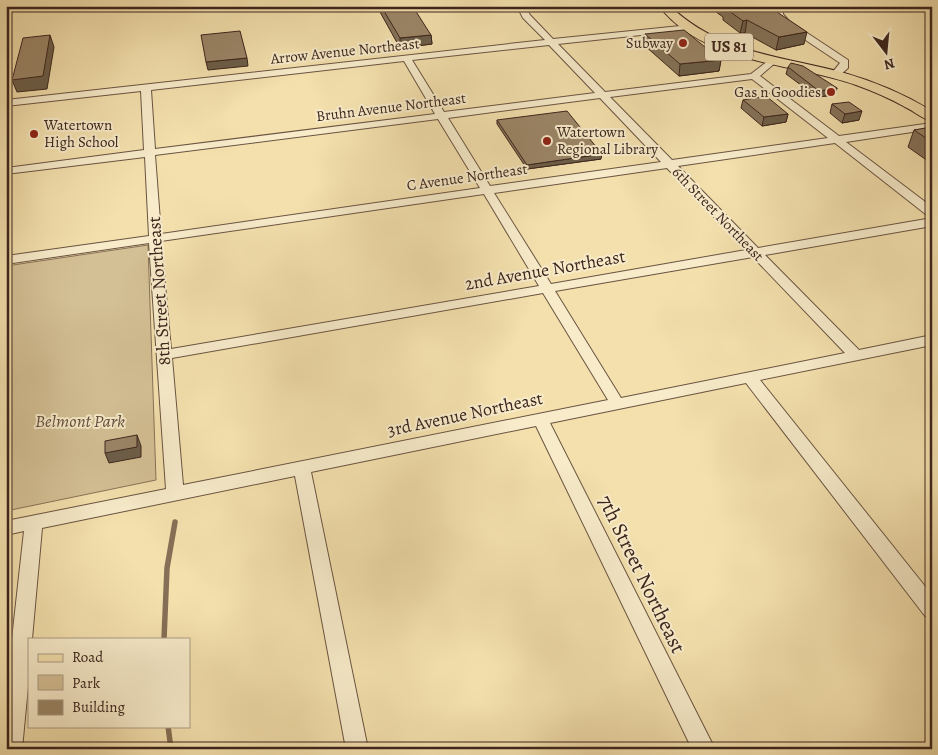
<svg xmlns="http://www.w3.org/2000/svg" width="938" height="755" viewBox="0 0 938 755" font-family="Alegreya,serif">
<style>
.green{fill:#d4c095;stroke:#887259}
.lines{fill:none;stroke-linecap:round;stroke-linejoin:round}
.stream{stroke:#856f56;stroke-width:5.5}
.minor-casing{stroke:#6a5441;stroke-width:2}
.major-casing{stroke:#3c251d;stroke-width:2}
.minor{fill:#f7ebca;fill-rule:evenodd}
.major{fill:#f3e0ad;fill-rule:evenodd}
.wall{fill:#857359;stroke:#3c251d}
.shaded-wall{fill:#6c5e49;stroke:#3c251d}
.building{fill:#9b8668;stroke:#3c251d}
.poi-dot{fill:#8f2418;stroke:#f7ebca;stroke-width:2}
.labels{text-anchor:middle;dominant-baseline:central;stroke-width:4;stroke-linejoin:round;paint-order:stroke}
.far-poi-label{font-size:15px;fill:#3c251d;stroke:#f7ebca;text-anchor:end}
.far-street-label{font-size:15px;fill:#3c251d;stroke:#f7ebca}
.shield{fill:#f7ebca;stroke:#746051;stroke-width:1}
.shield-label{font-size:16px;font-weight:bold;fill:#3c251d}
.street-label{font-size:18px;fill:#3c251d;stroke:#f7ebca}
.park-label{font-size:18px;font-style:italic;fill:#624c3b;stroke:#f7ebca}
.near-street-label{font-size:21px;fill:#3c251d;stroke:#f7ebca}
</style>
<rect width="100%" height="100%" fill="#f3e0ad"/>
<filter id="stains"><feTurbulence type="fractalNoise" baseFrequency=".004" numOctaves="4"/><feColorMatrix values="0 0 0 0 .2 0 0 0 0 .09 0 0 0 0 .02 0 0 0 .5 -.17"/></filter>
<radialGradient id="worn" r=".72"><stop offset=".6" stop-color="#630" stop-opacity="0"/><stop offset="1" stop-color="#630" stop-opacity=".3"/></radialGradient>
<path class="green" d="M148 245 156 480 6 511V266Z"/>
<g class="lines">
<path class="stream" d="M164 639 167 568 175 522
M168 726 171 749"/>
<g class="minor-casing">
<path id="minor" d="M517 6H525L530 15 553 39 690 25 691 27 687 30 558 44 605 92 751 74 773 57 777 60 776 62 760 76 839 136 932 123V129L846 142 932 207V217L928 216 835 143 678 166 758 248 932 218V226L765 255 859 350 932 335V345L760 380 932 595V618L925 616 746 383 550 423 715 749H692L536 426 311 472 368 749H346L295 476 42 528 32 639H29V676L22 749H6V693L24 531 6 535V521L166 489 149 243 6 264V256L149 236 145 157 6 174V168L144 150 141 91 6 106V100L545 40 523 18ZM549 45 595 93 444 112 412 60ZM404 61 435 114 155 149 151 90ZM752 79 828 138 672 160 610 97ZM600 98 661 162 490 186 448 118ZM438 119 480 188 161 234 155 155ZM667 168 746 250 551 284 494 193ZM484 194 539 286 171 349 161 241ZM753 257 845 353 621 398 555 291ZM543 293 608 400 183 485 172 358Z
M775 6H783V14L789 21 848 60V68L839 76H833L831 74 840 63 783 25 775 14Z"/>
</g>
<g class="major-casing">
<path id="major" d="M659 6H670C719 53 780 56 841 72 873 81 904 94 932 111V121C922 119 914 111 905 107 889 98 873 91 856 85 791 62 705 65 659 6Z"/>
</g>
<use href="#minor" class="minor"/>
<use href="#major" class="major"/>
</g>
<path class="wall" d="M380 6H407V11L431 35 432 44 400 48 380 12Z
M708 6H768L804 44 776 50 745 33H740L723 20V17Z
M645 34 721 60 719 71 679 76 644 45Z
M788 67 837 88 835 95 817 97 786 74Z
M743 100 788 114 786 122 762 126 741 108Z
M832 104 859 120 842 123 830 113Z
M497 120 601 159 527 169 497 124Z
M932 128V164L908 147 914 130Z"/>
<path class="shaded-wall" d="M747 20 745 33H740L743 21Z
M807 32 804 44 776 50 779 37Z
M50 35 54 47 47 89 17 92 12 80Z
M431 35 432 44 400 48V38Z
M247 58 248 66 208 70 206 62Z
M721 60 719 71 679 76 680 64Z
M837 88 835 95 817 97 819 91Z
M862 111 859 120 842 123 845 114Z
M788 114 786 122 762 126 764 117Z
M602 154 601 159 527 169V165Z
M137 435 141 446V457L109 463 105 453Z"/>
<path class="building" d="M381 6H406L405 11 415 10 431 35 400 38Z
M727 6H768L807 32 779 37 747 20 743 21 725 8H729Z
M684 30 721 60 680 64 645 34Z
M240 31 247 58 206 62 201 35Z
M50 35 43 76 12 80 23 38Z
M791 63 803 66 837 88 819 91 788 67Z
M766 96 788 114 764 117 743 100Z
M849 102 862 111 845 114 832 104Z
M567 111 602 154 527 165 497 120Z
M931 127 932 128V142L914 130Z
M137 435V447L105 453V441Z"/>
<g class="poi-dot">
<circle cx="683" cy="43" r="5"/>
<circle cx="831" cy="92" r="5"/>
<circle cx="34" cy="134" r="5"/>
<circle cx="547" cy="141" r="5"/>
</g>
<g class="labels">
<g class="far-poi-label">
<text x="673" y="43">Subway</text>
<text x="821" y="92">Gas n Goodies</text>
<text x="44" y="125" text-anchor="start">Watertown<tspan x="44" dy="17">High School</tspan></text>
<text x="557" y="132" text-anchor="start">Watertown<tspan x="557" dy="17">Regional Library</tspan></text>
</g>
<g class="far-street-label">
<text transform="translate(345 51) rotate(-6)">Arrow Avenue Northeast</text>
<text transform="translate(391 107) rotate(-7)">Bruhn Avenue Northeast</text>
<text transform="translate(467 177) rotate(-8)">C Avenue Northeast</text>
<text transform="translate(718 214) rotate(46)">6th Street Northeast</text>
</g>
<rect class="shield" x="705" y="33.5" width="48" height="27" rx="4"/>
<g class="shield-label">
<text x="729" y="47">US 81</text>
</g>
<g class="street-label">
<text transform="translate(545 270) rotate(-10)">2nd Avenue Northeast</text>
<text transform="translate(159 291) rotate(-94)">8th Street Northeast</text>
<text transform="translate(465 414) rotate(-12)">3rd Avenue Northeast</text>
</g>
<g class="park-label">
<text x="80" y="421">Belmont Park</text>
</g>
<g class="near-street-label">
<text transform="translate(642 574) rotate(64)">7th Street Northeast</text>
</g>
</g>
<rect width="938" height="755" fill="none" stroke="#f3e0ad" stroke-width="25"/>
<rect x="8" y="8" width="923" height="740" fill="none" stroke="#3c251d" stroke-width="2.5"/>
<rect x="12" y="12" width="913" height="730" fill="none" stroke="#3c251d"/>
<rect x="28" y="638" width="162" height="90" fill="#f7ebca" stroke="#ac9c85"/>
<rect x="38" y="654" width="25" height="8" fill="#f3e0ad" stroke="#ac9c85"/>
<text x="72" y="662" font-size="15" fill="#3c251d">Road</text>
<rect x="38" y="675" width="25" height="15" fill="#d4c095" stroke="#ac9c85"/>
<text x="72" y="688" font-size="15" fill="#3c251d">Park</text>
<rect x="38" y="700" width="25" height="15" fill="#9b8668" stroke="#ac9c85"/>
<text x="72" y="712" font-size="15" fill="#3c251d">Building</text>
<g transform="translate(886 52) rotate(164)" stroke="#f7ebca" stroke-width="4" paint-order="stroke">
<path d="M0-4L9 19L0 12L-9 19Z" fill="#3c251d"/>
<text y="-8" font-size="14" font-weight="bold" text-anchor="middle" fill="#3c251d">N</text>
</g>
<rect width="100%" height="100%" filter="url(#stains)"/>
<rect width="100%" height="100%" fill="url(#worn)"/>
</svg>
